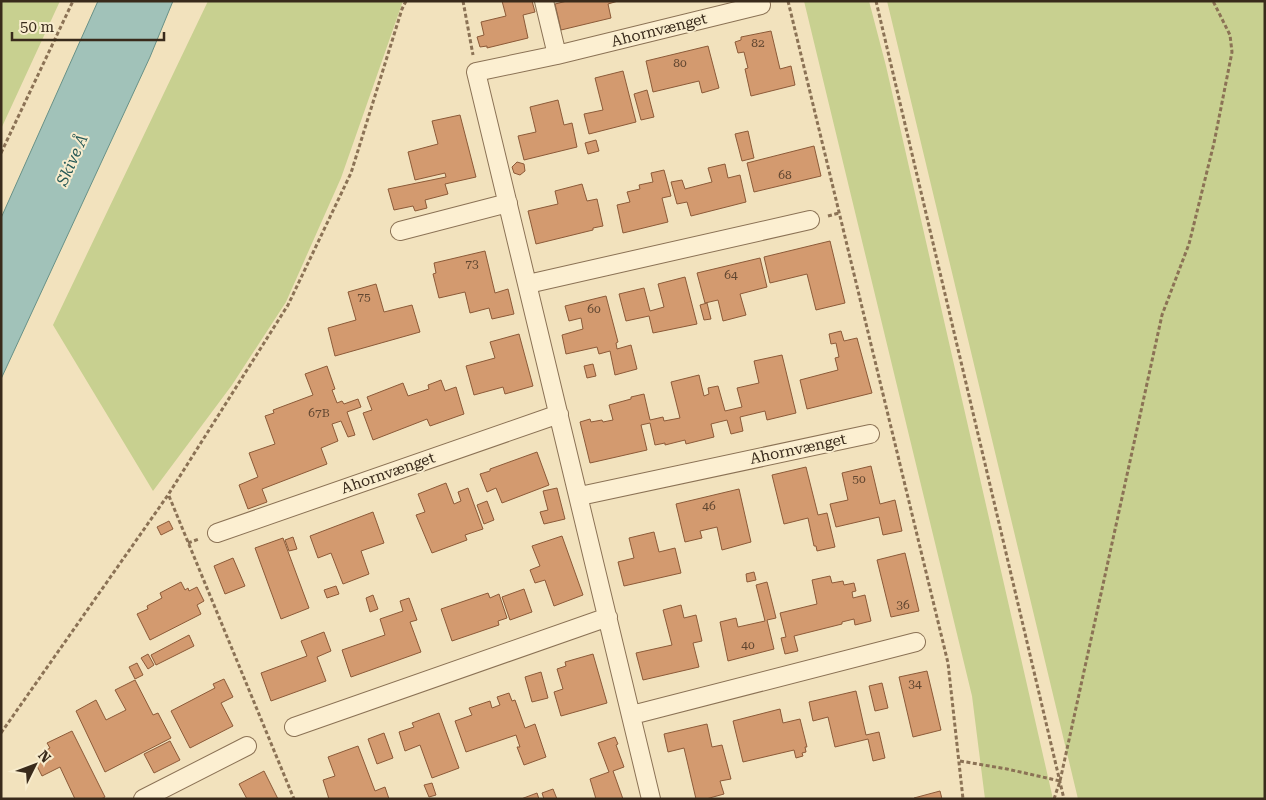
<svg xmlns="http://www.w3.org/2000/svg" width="1266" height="800" viewBox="0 0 1266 800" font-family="'Roboto Serif',serif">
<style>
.green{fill:#c8d090}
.water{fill:#a1c2b9;stroke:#689187}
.building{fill:#d39a6f;stroke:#8c5a38}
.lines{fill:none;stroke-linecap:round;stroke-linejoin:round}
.minor-casing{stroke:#8b7255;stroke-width:20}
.path{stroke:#8b7255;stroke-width:3;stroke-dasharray:4 2.5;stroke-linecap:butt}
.minor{stroke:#fcefd1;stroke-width:18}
.labels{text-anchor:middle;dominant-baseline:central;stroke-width:4;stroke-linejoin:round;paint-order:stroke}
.number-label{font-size:12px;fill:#604630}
.street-label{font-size:15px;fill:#392a1b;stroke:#f8eccd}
.water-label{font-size:16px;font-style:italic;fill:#285a57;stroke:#f8eccd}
</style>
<rect width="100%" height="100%" fill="#f2e2bd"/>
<path class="green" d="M1 1H60L1 129Z
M208 1H403L341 178 286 302 232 385 153 491 53 325Z
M804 1H869L886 66 1053 799H985L972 696Z
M887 1H1265V799H1078Z"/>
<path class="water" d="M98 1H173L150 57 1 379V218Z"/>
<path class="building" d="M502 1H532L535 12 523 15 528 38 487 48V46L480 47 477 37 484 35 481 22 506 16Z
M567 1H618L608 4 611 18 561 30 555 4Z
M771 31 780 69 791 66 795 85 751 96 745 69 748 68 744 52 738 53 735 42 741 40V37Z
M708 46 719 88 702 93 699 81 653 92 646 61Z
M623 71 636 122 589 134 584 114 603 110 595 78Z
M647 90 654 117 641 120 634 94Z
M558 100 564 125 572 123 577 147 524 160 518 136 536 132 530 107Z
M460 115 476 177 445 184 448 194 425 200 427 208 415 211 413 206 394 210 388 189 446 177 445 173 415 180 408 152 438 144 432 121Z
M748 131 754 158 742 161 735 134Z
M596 140 599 151 588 154 585 143Z
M814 146 821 176 754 192 747 163Z
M517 162 524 164 525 171 520 175 514 173 512 167Z
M725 164 728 178 740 175 746 202 691 216 687 202 677 204 671 182 682 180 685 189 712 182 708 168Z
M664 170 671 196 662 198 668 222 623 233 617 205 630 202 627 192 640 189 639 185 653 182 651 173Z
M582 184 587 201 597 199 603 226 593 228V230L536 244 528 211 558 204 555 191Z
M830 241 845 303 816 310 807 274 770 283 764 257Z
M485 251 495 293 508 289 514 314 492 319 489 308 470 313 465 292 439 298 433 274 436 273 434 263Z
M760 258 767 287 740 294 746 315 723 321 718 300 705 303 697 273Z
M685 277 697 324 653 333 649 316 626 321 619 294 644 288 650 311 664 307 658 284Z
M376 284 384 312 412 305 420 332 335 356 328 328 356 320 348 292Z
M606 296 618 342 616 343 617 349 631 345 637 369 615 375 610 351 599 354 597 347 566 354 562 335 583 329 581 318 569 321 565 306Z
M707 303 711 319 704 320 700 305Z
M841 331 844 341 857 338 872 393 807 409 800 380 838 370 835 358 839 357 836 343 831 344 829 334Z
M519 334 533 386 505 394 503 387 474 395 466 366 495 358 490 342Z
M782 355 796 413 767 420 765 411 740 417 743 431 731 434 727 420 711 424 714 437 686 444 685 440 665 445V443L655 445 650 423 641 425 647 450 590 463 580 422 590 419 591 422 602 420 603 422 613 420 609 405 631 399V397L644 394 650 420 663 417 664 421 680 418 671 382 699 375 704 396 709 394 708 388 718 386 725 411 742 407 737 388 759 383 754 361Z
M593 364 596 376 587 378 584 366Z
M327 366 335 389 332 390 337 403 342 401 344 404 358 399 361 407 347 412 355 435 348 437 341 421 332 424 338 441 321 448 327 464 262 489 267 502 248 509 239 485 258 477 249 453 275 444 265 416 274 413 273 410 313 395 305 374Z
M441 380 445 391 456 387 464 414 430 426 427 419 373 440 363 413 372 410 367 397 403 383 408 396 429 389 428 385Z
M537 452 549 485 502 503 496 488 487 492 480 474 490 471V469Z
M871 466 880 504 895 500 902 531 883 535 879 517 836 527 830 504 848 500 842 473Z
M806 467 818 515 827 513 835 547 817 551 816 546H814L808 518 784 524 772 475Z
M446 483 454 504 461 501 458 492 468 488 483 529 465 535 467 540 432 553 416 515 425 512 418 494Z
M557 488 565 519 544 524 540 512 548 510 543 491Z
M739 489 751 542 722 550 717 527 700 531 702 538 685 542 676 504Z
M487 501 494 520 484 524 477 505Z
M373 512 384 543 361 551 369 574 343 584 331 553 318 558 310 536Z
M169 521 173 529 161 535 157 527Z
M654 532 659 552 675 548 681 573 624 586 618 562 634 558 629 538Z
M562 536 583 595 554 606 545 580 535 583 530 570 540 566 532 546Z
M293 537 297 549 289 551 285 540Z
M283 538 309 608 281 619 255 548Z
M905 553 919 611 891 617 877 560Z
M233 558 245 586 225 594 214 566Z
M754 572 756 580 747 582 746 574Z
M830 576 832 583 843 581 844 585 854 583 856 591 852 592 853 598 865 595 871 621 855 625 854 619 842 622V624L794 636 798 651 785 654 781 638 786 637 780 613 817 604 812 580Z
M181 582 185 590 188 588 189 591 197 587 204 601 197 605 201 614 150 640 137 614 148 609 147 606 162 598 160 593Z
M767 582 776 618 767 620 774 649 728 661 720 622 736 618 738 627 765 621 756 585Z
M336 586 339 594 327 598 324 590Z
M524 589 532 612 510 620 502 597Z
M488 593 490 598 499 594 507 618 498 621 499 625 452 641 441 609Z
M373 595 378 609 370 612 366 598Z
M409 598 417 620 410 622 421 652 351 677 342 650 385 635 380 619 403 611 400 601Z
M681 605 684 618 696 615 702 641 693 643 699 667 643 680 636 653 672 645 663 610Z
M324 632 331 651 317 657 326 681 271 701 261 673 307 656 301 641Z
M189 635 194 646 156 665 151 655Z
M148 654 154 665 148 669 141 658Z
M593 654 607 703 561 716 554 692 563 689 557 669 566 666 565 662Z
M137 663 143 675 135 679 129 667Z
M927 671 941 730 913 737 899 677Z
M541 672 548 698 532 702 525 677Z
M224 679 233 697 221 703 233 726 190 748 171 711 215 688 213 684Z
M135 680 153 715 158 713 171 738 105 772 76 711 96 700 106 720 126 710 115 690Z
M882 683 888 708 875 711 869 686Z
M856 691 866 735 879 732 885 758 873 761 868 739 835 747 828 717 813 721 809 702Z
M509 693 512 701 515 700 525 728 535 724 546 757 524 765 517 747H520L516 735 466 752 455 721 472 715 469 708 490 701 492 708 500 705 497 697Z
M780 709 783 723 800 719 807 747H805L806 752 802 753 803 756 796 758 794 750 743 762 733 721Z
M439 713 459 768 432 778 420 745 405 751 399 732 414 727 412 723Z
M707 724 712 747 722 745 731 779 720 781 724 794 706 799H696L684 748 668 752 664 734Z
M72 731 105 797 101 799H75L60 767 42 776 36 764 41 761 38 755 50 748 47 743Z
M384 733 393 758 377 764 368 739Z
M615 737 618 744 616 745 624 767 613 771 623 799H596L590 779 609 772 598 743Z
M170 741 180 760 154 773 144 754Z
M358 746 375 791 385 787 389 799H329L323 780 335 776 328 757Z
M264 771 278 799H247L239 784Z
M432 783 436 795 429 797 424 785Z
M553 789 557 799H544L542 793Z
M940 791 942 799H914V798Z
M537 793 539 799H521Z"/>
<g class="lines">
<g class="minor-casing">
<path id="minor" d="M544 1 557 55
M400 231 508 203
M528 284 810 220
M580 496 870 434
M217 533 559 414
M632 715 916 642
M294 727 608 617
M143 799 247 746
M651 799 476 72 557 55 761 5"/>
</g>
<path class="path" d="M463 1 473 55
M788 1 948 663 963 799
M876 1 1064 799
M1 153 73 1
M828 216 839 213
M169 496 294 799
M188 543 199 539
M1 733 168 495 288 305 351 173 402 9 406 1
M960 761 1007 769 1060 781
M1054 799 1060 781 1162 315 1189 244 1214 143 1232 52 1230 35 1213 1"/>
<use href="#minor" class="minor"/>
</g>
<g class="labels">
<g class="number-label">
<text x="758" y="43">82</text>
<text x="680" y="63">80</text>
<text x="785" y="175">68</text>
<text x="472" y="264">73</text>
<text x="731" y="275">64</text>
<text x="364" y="297">75</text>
<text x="594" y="309">60</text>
<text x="319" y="413">67B</text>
<text x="859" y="479">50</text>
<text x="709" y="506">46</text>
<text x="903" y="605">36</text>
<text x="748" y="645">40</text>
<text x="915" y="684">34</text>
</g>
<g class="street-label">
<text transform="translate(659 30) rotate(-14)">Ahornvænget</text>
<text transform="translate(798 449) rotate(-12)">Ahornvænget</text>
<text transform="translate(388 473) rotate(-19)">Ahornvænget</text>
</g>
<g class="water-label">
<text transform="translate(72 160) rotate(-66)">Skive Å</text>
</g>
</g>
<rect width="1266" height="800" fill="none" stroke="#392a1b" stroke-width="5"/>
<g transform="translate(35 765) rotate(48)" stroke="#f8eccd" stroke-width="4" paint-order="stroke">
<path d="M0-4L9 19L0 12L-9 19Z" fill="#392a1b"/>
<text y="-8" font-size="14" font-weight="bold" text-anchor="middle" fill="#392a1b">N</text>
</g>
<path d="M12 32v8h152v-8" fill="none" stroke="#392a1b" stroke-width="2.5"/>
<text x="20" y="32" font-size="15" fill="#392a1b" stroke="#f8eccd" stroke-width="4" paint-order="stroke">50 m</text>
</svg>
